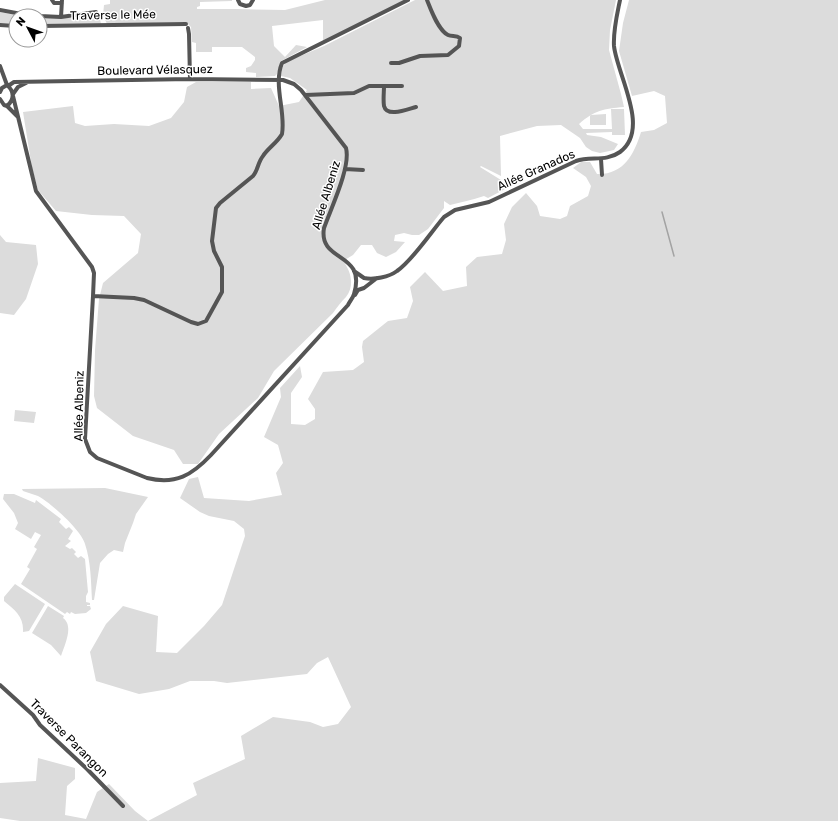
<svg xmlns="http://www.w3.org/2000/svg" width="838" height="821" viewBox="0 0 838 821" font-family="Rubik,sans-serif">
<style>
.green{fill:#dcdcdc}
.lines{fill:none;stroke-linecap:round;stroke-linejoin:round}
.stream{stroke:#a3a3a3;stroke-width:1.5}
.street{stroke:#555;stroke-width:4}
.labels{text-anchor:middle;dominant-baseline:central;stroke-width:3;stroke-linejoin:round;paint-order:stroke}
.street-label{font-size:12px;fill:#000;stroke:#fff}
</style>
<rect width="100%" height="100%" fill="#fff"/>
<path class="green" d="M110 0H232V1L200 2V6L197 7V9H235L285 10 325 0H405L323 41V20L272 26 274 46 285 57 296 45 307 47 281 61 277 74 275 76 256 77V73L246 72V68L251 66 255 60V57L242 47H212V52H196V43L192 42 191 27 186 22 107 24 103 15 104 5 110 4Z
M415 0H616L610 30 609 50 621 94 624 107C603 109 595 110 579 124L583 129H612L611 109H624L625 135H612V132L586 133 587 135 601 137 618 144 614 150 600 153 592 151 586 147 580 138 561 125 537 126 500 136 501 176 481 166 480 167 501 180 507 188 488 198 484 196C472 200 461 202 450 205L444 201V208L428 229 419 235H412L404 233 395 235 394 241 405 242 396 252 386 257 377 253 372 245H361L353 255 343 261C351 271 355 286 346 297 341 302 337 307 333 313L274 371 258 398 219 434 198 464H183L174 450 133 436 97 408 94 396 95 350 99 299 103 283 138 253 141 234 124 216 92 215 56 211 38 190 32 168 23 112 73 106 75 123 85 126 114 124 149 126 171 118 184 102 187 87 196 82H251V89L271 88 279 106 299 102 307 90 290 78 281 76 282 68 286 62 324 46Z
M629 0H838V821H20L0 818V783L36 781 38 758 75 768V779L67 786 65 815 86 819 97 792 109 784 135 811 148 821 197 795 193 783 245 759 241 736 273 717 310 722 323 727 338 724 351 707 328 657 317 663 307 674 227 683 214 681H190L169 689 139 694 96 681 90 652 106 624 123 606 158 616 156 652 177 653 204 626 222 605 245 536 244 529 234 521 209 516 200 512 180 498 189 479 198 477 204 498 249 501 282 495 276 473 283 463 278 445 264 437 281 397 280 388 300 366 302 377 291 393V424L305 425 315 419V409L308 399 323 372 353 370 364 362 362 347 363 341 388 321 407 318 413 301 410 287 425 272 443 291 467 286 466 267 477 257 502 254 506 240 504 224 512 207 526 193 537 206 540 216 560 219 567 216 570 206 588 196 591 186 586 177 573 168 581 162H590L597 174C623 175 634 155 641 132L654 130 667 123 665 96 654 91 632 96 619 51 623 23Z
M0 12 20 16H16V24L0 23Z
M99 14 101 24 40 25V18H72Z
M606 114V125H590V116L591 115Z
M0 235 6 242 36 245 38 264 26 299 14 315 0 313Z
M15 410 36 412 34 423 14 421Z
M105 488 148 497 136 514 133 523 125 543 123 552 114 550 108 554 100 563 94 600H92C91 582 91 562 85 544 82 531 50 502 38 496 33 494 28 493 23 491L22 489Z
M4 494H14L35 503 36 500 61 519 59 522 66 529 69 527 73 531 68 539 71 541 65 546 70 549 72 548 76 552 74 554 78 558 81 556 85 559 88 592 86 596V602L90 603V605H87V606H90L91 609 86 613 75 614 71 612 70 614 67 612 65 614 21 584 30 569 27 567 37 549 34 547 41 535 35 532 31 539 15 529 18 523 14 513 3 499Z
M15 584 45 604 29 631 23 632C24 617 15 610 4 601V597Z
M48 606 64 616 63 618C74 626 65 644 61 656L51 645 32 633Z"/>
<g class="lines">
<path class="stream" d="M662 212 674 256"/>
<path class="street" d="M52 0 54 3H62
M238 0 240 4 246 6 250 5 253 0
M0 10 27 15 40 16
M40 16 61 17 96 12
M61 17 62 0
M0 25 16 26
M40 26 186 24
M188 28 189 34 190 79
M391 63H399L420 56 448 55 459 46 460 38C456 35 452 37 448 35 438 30 431 10 427 0
M0 66 7 85
M8 86 14 82 190 79 283 80 294 84 301 90 346 148C351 167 331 208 324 228 318 263 367 251 354 294 353 298 350 301 348 305L211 455C192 475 176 485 147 478L97 458 90 452 85 439 93 296 94 273 92 267 36 191 13 96
M384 86C384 92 383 100 384 106 387 118 408 109 416 107
M0 92 2 88 7 85C15 92 14 100 7 106L4 105 0 99
M13 94 18 87 26 83
M306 95 354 93 369 86H402
M7 106 17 116
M601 159 602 175
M345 169 363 170
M354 271C357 273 361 276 364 278 374 280 389 277 397 271 413 260 431 232 444 217L455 210 489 202 576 161C591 156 606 162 620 152 651 129 617 75 614 46 613 31 617 15 620 0
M355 295 358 290 364 288 377 278
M93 296 134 298 144 300 191 322 198 324 206 321 222 292V267L214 251 212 241 216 208 220 203 253 176C258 170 258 162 263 156 268 148 277 143 282 134 286 112 273 85 282 63L408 0
M0 685 33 715 40 725 87 769 123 806"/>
</g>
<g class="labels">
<g class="street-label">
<text transform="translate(113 15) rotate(-1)">Traverse le Mée</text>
<text transform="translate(155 70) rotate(-1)">Boulevard Vélasquez</text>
<text transform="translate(536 170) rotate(-24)">Allée Granados</text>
<text transform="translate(326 195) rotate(-73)">Allée Albeniz</text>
<text transform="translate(79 406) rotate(-89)">Allée Albeniz</text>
<text transform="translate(69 738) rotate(45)">Traverse Parangon</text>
</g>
</g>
<g transform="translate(28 28) rotate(311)"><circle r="19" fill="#ffffff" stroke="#999999"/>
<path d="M0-3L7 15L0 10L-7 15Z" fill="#000000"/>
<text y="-6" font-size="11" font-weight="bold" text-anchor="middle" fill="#000000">N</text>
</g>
</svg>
